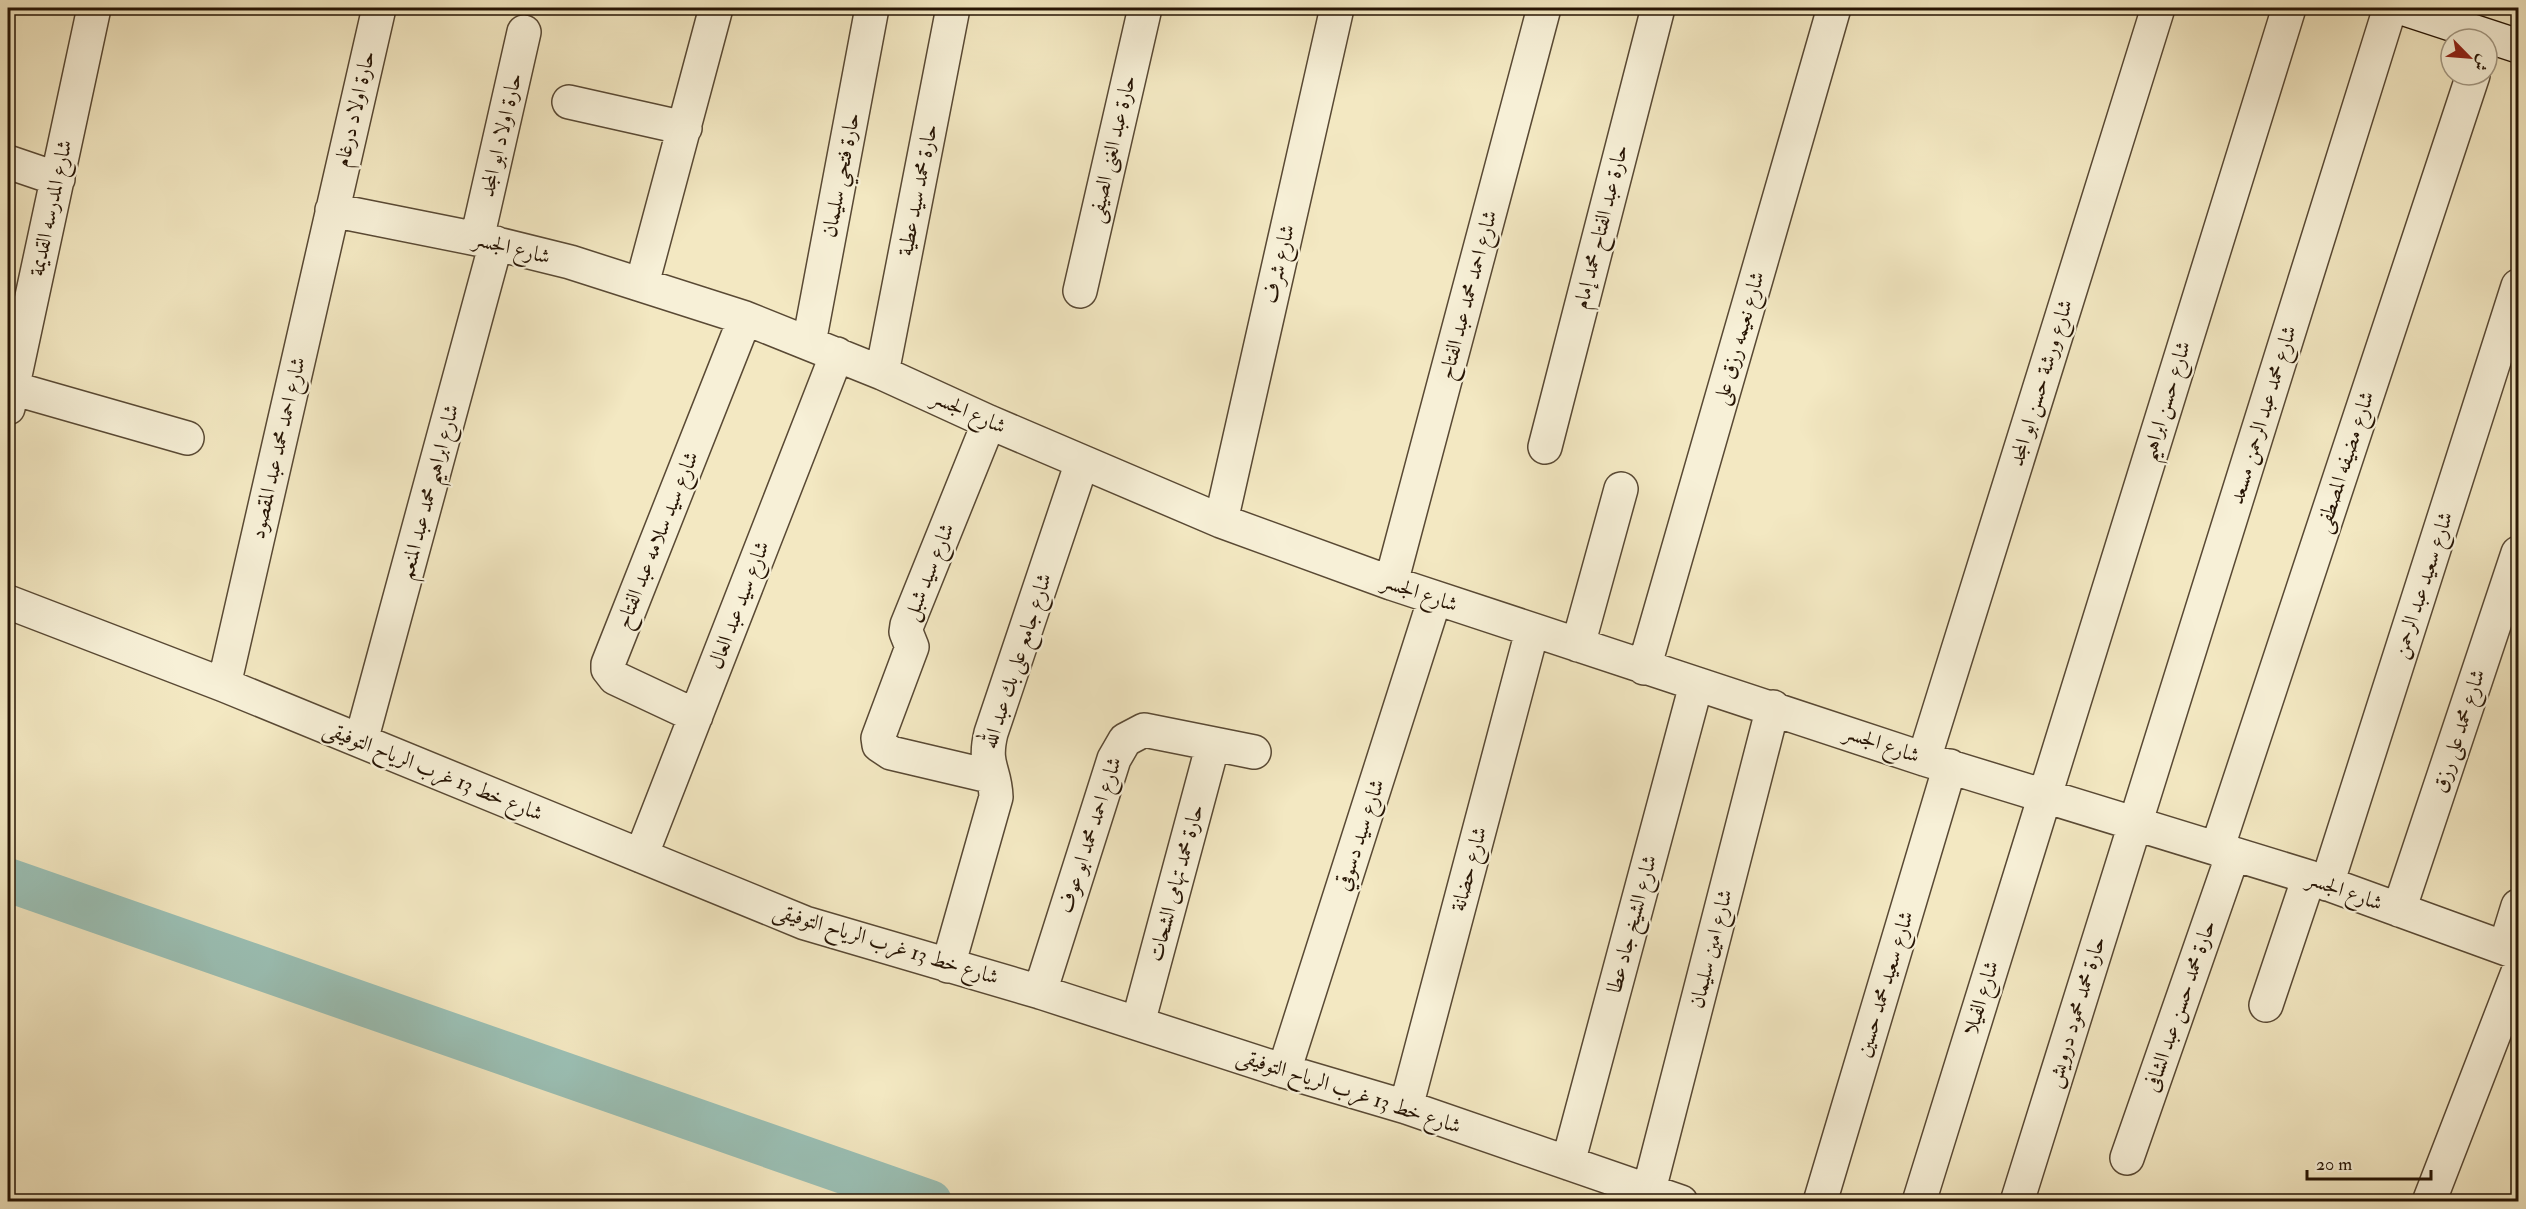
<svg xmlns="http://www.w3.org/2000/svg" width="2526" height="1209" viewBox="0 0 2526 1209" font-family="'IM FELL Double Pica',Amiri,serif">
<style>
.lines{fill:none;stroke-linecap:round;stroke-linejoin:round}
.canal{stroke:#9bc0b5;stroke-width:44}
.street-casing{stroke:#594934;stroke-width:36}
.secondary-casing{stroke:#261404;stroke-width:36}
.street{stroke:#f7f0d7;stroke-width:33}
.secondary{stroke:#f7f0d7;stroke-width:33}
.labels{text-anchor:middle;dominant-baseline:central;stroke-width:4.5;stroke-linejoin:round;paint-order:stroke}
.street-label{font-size:21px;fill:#261404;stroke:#f7f0d7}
</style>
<rect width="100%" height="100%" fill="#f3e8c2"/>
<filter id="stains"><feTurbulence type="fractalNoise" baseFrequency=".00333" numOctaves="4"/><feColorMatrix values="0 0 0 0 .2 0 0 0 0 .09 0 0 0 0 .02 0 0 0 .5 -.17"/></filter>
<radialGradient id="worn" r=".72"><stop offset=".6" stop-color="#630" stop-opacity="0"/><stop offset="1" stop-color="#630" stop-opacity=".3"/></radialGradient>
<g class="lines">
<path class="canal" d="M8 880 930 1202"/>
<g class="street-casing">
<path id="street" d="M569 102 685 128
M8 162 58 179
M332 210 477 239 570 262 745 318 882 373 989 422 1221 521 1391 583 1924 759 2309 877 2518 953
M477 239 524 32
M642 284 716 8
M1080 291 1145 8
M809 343 872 8
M882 373 953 8
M12 388 187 438
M8 408 94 8
M989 422 907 625 906 632 912 647 878 738 879 745 891 753 993 777
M1545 447 1658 8
M1221 521 1337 8
M1391 583 1544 8
M8 602 224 685 805 923 1040 992 1284 1071 1406 1107 1681 1202
M1578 645 1621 489
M1644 668 1834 8
M224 685 379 8
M696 716 615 678 608 669V664L745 318
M361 741 496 243
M1924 759 2158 8
M2217 849 2473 75
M641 856 837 354
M2327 884 2518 286
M2399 910 2518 553
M2505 948 2518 906
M948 966 996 797C995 768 983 766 991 733L1082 462
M1040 992 1114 759 1125 740 1144 730 1254 752
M2266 1005 2309 877
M1138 1023 1213 744
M1284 1071 1435 598
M1406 1107 1532 631
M2127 1158 2233 854
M1568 1163 1696 685
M1649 1190 1773 707
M1820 1202 1950 766
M1919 1202 2289 8
M2017 1202 2390 8
M2429 1202 2518 972"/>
</g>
<g class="secondary-casing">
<path id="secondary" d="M2402 8 2518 46"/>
</g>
<use href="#street" class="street"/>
<use href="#secondary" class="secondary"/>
</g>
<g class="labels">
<g class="street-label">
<text transform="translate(355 109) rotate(-77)">حارة اولاد درغام</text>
<text transform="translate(501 135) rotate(-77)">حارة اولاد ابو المجد</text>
<text transform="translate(1112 149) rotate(-77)">حارة عبد الغنى الصيفى</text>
<text transform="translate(841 175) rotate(-79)">حارة فتحي سليمان</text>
<text transform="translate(918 190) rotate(-79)">حارة محمد سيد عطية</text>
<text transform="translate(51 208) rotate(-78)">شارع المدرسه القديمة</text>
<text transform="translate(1601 227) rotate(-76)">حارة عبد الفتاح محمد إمام</text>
<text transform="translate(512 248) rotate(14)">شارع الجسر</text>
<text transform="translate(1279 264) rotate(-77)">شارع شرف</text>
<text transform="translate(1468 295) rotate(-75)">شارع احمد محمد عبد الفتاح</text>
<text transform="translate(1739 338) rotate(-74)">شارع نعيمه رزق على</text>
<text transform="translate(2041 383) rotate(-73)">شارع ورشة حسن ابو المجد</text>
<text transform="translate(2166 401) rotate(-73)">شارع حسن ابراهيم</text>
<text transform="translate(969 412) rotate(24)">شارع الجسر</text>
<text transform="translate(2263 415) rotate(-73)">شارع محمد عبد الرحمن مسعد</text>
<text transform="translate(278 448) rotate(-77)">شارع احمد محمد عبد المقصود</text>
<text transform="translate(2345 462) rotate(-72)">شارع مضيفه المصطفى</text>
<text transform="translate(429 492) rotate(-75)">شارع ابراهيم محمد عبد المنعم</text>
<text transform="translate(657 540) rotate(-68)">شارع سيد سلامه عبد الفتاح</text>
<text transform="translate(929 572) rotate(-68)">شارع سيد شبل</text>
<text transform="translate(2423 585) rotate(-72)">شارع سعيد عبد الرحمن</text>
<text transform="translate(1420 593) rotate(19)">شارع الجسر</text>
<text transform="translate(739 605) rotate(-69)">شارع سيد عبد العال</text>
<text transform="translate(1017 661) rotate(-72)">شارع جامع على بك عبد الله</text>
<text transform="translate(2459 731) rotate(-72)">شارع محمد على رزق</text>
<text transform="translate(1882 744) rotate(19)">شارع الجسر</text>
<text transform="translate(433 771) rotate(22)">شارع خط 13 غرب الرياح التوفيقى</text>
<text transform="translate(1090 835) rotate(-72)">شارع احمد محمد ابو عوف</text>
<text transform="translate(1360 835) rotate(-72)">شارع سيد دسوقي</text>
<text transform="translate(1469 869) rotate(-75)">شارع حضانة</text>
<text transform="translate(1176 883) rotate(-75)">حارة محمد تهامى الشحات</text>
<text transform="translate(2345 891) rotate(20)">شارع الجسر</text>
<text transform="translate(1632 924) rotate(-75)">شارع الشيخ جاد عطا</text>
<text transform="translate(886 944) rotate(17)">شارع خط 13 غرب الرياح التوفيقى</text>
<text transform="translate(1711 949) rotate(-76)">شارع امين سليمان</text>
<text transform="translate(1885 984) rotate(-73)">شارع سعيد محمد حسين</text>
<text transform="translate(1981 998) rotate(-73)">شارع الفيلا</text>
<text transform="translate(2180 1006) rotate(-71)">حارة محمد حسن عبد الشافى</text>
<text transform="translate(2076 1012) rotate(-73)">حارة محمد محمود درويش</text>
<text transform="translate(1349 1091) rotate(18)">شارع خط 13 غرب الرياح التوفيقى</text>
</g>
</g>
<rect width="2526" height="1209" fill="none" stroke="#f3e8c2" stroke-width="30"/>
<rect x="9" y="9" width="2508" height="1191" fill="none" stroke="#261404" stroke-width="3"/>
<rect x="15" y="15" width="2496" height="1179" fill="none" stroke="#261404" stroke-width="1.5"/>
<g transform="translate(2469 57) rotate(115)"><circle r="28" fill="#f7f0d7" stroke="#a39883" stroke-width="1.5"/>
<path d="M0-4.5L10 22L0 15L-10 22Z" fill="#8f2418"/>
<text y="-9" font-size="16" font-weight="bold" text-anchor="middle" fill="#261404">ش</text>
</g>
<path d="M2307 1170v9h124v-9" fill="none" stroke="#261404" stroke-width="3"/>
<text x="2316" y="1170" font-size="18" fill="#261404" stroke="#f7f0d7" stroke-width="4.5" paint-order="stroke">20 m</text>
<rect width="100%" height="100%" filter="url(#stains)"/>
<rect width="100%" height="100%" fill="url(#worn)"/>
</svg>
